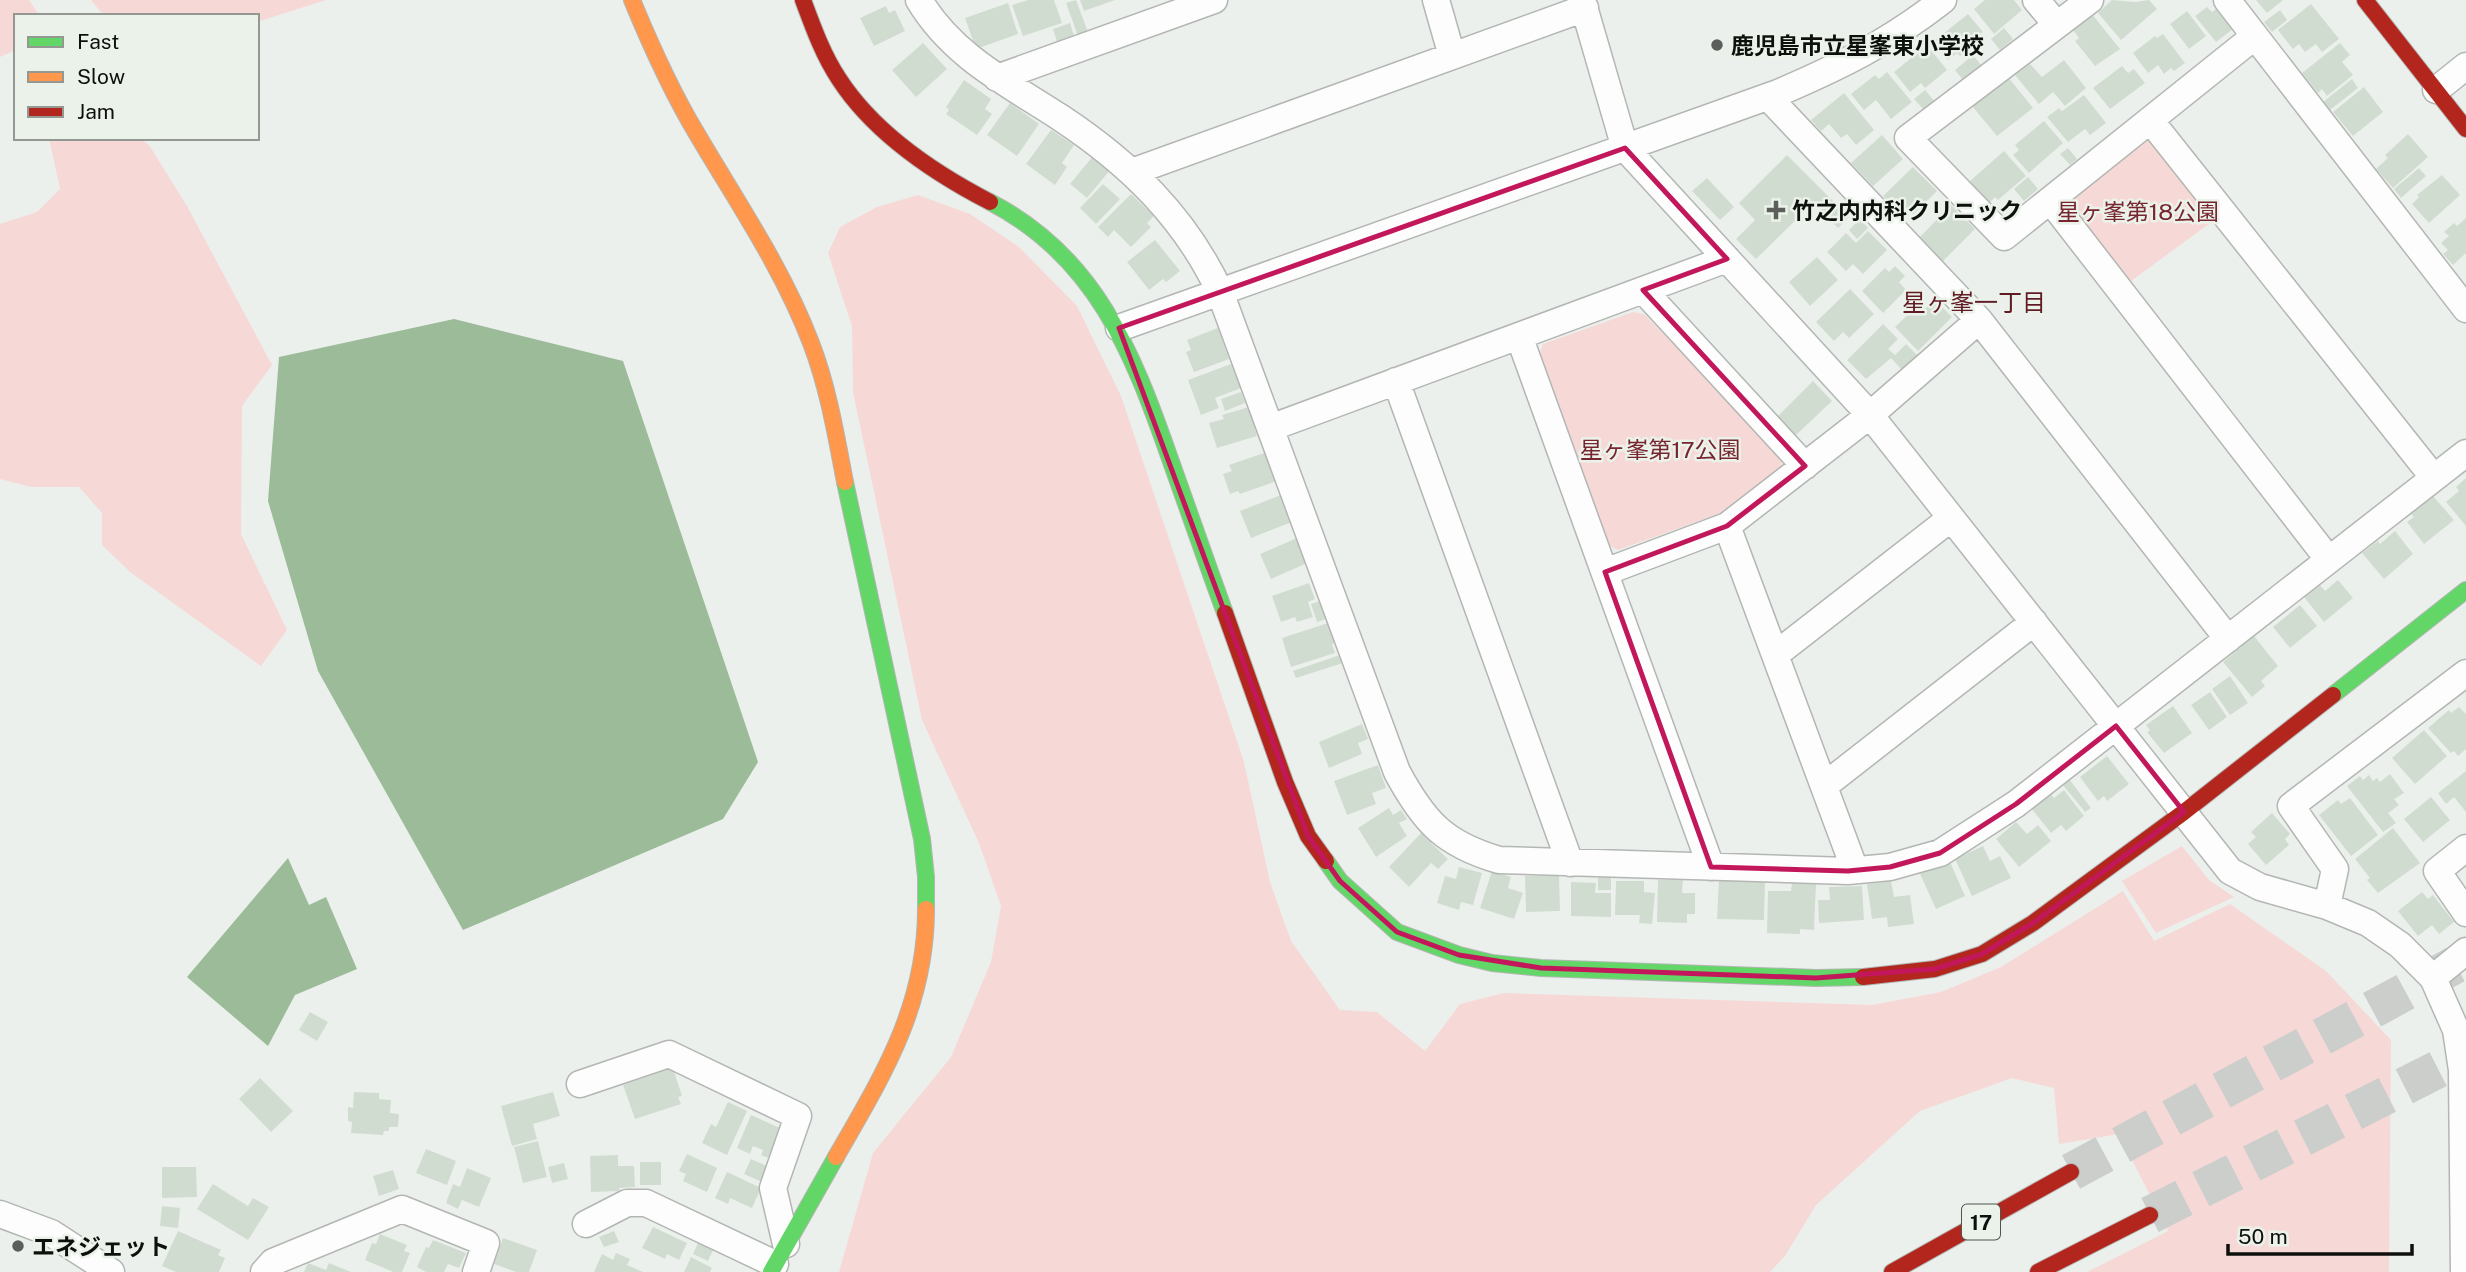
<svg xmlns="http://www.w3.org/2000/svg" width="2466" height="1272" viewBox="0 0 2466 1272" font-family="'Public Sans','Noto Sans JP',sans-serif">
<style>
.green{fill:#f6d8d7}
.water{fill:#9bbb99}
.building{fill:#d1dcd1}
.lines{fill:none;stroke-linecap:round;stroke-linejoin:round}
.highway-tunnel{stroke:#cbcecb;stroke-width:38;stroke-dasharray:38 19;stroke-linecap:butt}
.street-casing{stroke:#b3b6b3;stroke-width:29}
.fast-casing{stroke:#b3b6b3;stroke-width:18}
.slow-casing{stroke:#b3b6b3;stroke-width:18}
.jam-casing{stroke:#b3b6b3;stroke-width:18}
.street{stroke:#fcfdfc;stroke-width:26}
.fast{stroke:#63d668;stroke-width:16}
.slow{stroke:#ff974d;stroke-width:16}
.jam{stroke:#b3261e;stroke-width:16}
.marked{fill:none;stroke:#c2185b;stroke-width:5;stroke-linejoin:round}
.poi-dot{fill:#5c5e5b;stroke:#ebf2ea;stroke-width:2.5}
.labels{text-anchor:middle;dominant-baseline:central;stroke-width:5;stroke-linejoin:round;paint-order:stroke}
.shield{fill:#ebf2ea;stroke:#50544f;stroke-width:2}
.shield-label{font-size:21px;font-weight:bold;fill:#0e100d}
.poi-label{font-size:23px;font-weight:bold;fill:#0e100d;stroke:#ebf2ea;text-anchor:start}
.park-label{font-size:23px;fill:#772630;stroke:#ebf2ea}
.neighbourhood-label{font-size:24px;fill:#611b25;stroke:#ebf2ea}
</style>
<rect width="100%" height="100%" fill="#ecf0ec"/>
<path class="green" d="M0 0H29L40 16H16V50L0 57Z
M91 0H326L257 22V16H104Z
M49 138H140L149 145 187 206 272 365 242 406 241 534 287 630 261 666 130 572 102 545V513L79 487H31L0 479V224L37 212 60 189Z
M2141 141H2155L2217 218 2127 284 2070 208 2071 199Z
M918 195 970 214 1019 247 1077 306 1121 396 1244 762 1270 882 1291 941 1340 1010 1377 1012 1425 1051 1460 1004 1504 993 1872 1005 1941 992 2001 967 2123 891 2154 941 2230 904 2326 971 2391 1040 2389 1272H2087L2168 1231 2119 1134 2059 1144 2054 1088 2012 1078 1920 1111 1816 1205 1785 1256 1770 1272H839L873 1153 951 1057 991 962 1001 906 979 843 922 720 853 392 852 326 828 253 840 227 877 207Z
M1633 312 1644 314 1782 456 1781 469 1721 513 1618 550 1608 545 1540 353 1543 344Z
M2182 846 2209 880 2234 897 2156 933 2122 881Z"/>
<path class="water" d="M454 319 623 361 758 762 723 819 463 930 318 671 268 501 279 357Z
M288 858 309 905 326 897 357 969 295 995 268 1046 187 977Z"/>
<path class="building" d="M1028 0H1054L1062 23 1023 36 1012 5Z
M1076 0 1088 32 1078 36 1066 3Z
M1080 0H1115L1084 11Z
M1985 0H2014L2022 10 1994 34 1974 9Z
M2112 0 2135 2 2149 0 2157 9 2121 40 2098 13Z
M2256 0H2283L2267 13Z
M1008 3 1018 34 976 49 965 18Z
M2311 4 2339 39 2322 52 2316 44 2305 52 2299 44 2293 49 2278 30Z
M886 6 889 13 895 10 905 31 874 46 860 18Z
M2207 7 2212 12 2217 8 2233 29 2216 42 2195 16Z
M2280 10 2287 20 2272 32 2264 22Z
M2187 11 2206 36 2189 49 2170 24Z
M1968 14 1983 32 1973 40 1976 43 1960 56 1957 53 1948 60 1933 42Z
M2092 14 2120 49 2095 66 2075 41 2079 38 2073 30Z
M1070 23 1074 36 1057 42 1053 29Z
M2004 28 2013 39 2000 50 1991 39Z
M2163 34 2185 63 2174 71 2171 68 2164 74 2158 65 2148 73 2133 53 2155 36 2157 38Z
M923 43 947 69 916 97 892 70Z
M2340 43 2350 55 2342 62 2353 75 2327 96 2322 89 2318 93 2302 73Z
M1927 45 1947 70 1925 88 1921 83 1910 92 1894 72Z
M1973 55 1981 65 1963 80 1955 70Z
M2064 60 2086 88 2065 106 2053 92 2039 104 2015 75 2030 64 2042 77Z
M2122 66 2128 73 2134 69 2145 83 2110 109 2093 88Z
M1887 72 1912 102 1891 119 1876 100 1864 110 1851 94 1875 75 1879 79Z
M2008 77 2033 108 1997 136 1972 106Z
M2352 79 2358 88 2330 110 2323 102Z
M964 80 991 99 985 109 992 114 977 135 946 114 949 110 946 107Z
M2364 87 2383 112 2353 136 2333 112Z
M1925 90 1935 102 1925 111 1914 99Z
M1844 93 1874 130 1856 145 1847 134 1841 138 1829 124 1821 131 1811 120Z
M2084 95 2106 123 2090 135 2085 129 2068 142 2047 117 2059 108 2062 111Z
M1010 103 1039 124 1017 156 987 135Z
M2044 121 2063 143 2029 173 2013 155 2019 150 2015 145Z
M1051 130 1074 145 1062 163 1067 167 1055 185 1026 164Z
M2408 134 2428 157 2393 188 2376 169 2388 158 2385 155Z
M1882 135 1903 159 1873 186 1851 163Z
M2068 148 2077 159 2070 165 2060 154Z
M2004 151 2026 176 1998 200 1995 197 1989 203 1970 181Z
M1787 155 1849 217 1838 228 1813 203 1756 259 1736 239 1755 220 1739 203Z
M1093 156 1110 170 1087 198 1070 184Z
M1913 167 1937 191 1913 215 1904 205 1898 212 1883 196Z
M2419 168 2426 176 2401 198 2394 189Z
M2442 175 2460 195 2429 223 2412 204 2419 197 2417 195Z
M2028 177 2038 189 2024 201 2014 189Z
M1707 178 1734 207 1720 220 1692 191Z
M1103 184 1120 199 1096 224 1080 208Z
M1131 194 1154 216 1147 223 1151 227 1131 247 1114 230 1108 237 1098 227Z
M1951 205 1975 229 1941 263 1918 239Z
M2466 218V253L2453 265 2443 254 2448 250 2441 243 2449 236 2444 232 2454 223 2457 226Z
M1860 219 1868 228 1857 239 1849 230Z
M1868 231 1887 250 1863 274 1853 264 1846 271 1827 252 1846 233 1856 243Z
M1155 240 1180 271 1166 282 1163 279 1149 290 1127 262Z
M1817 257 1838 280 1810 306 1789 282Z
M1895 266 1905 276 1899 282 1906 290 1883 313 1862 291 1885 268 1889 272Z
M1850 289 1874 314 1849 338 1843 332 1834 341 1816 322Z
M1934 299 1952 317 1918 351 1895 327 1919 304 1924 310Z
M1883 324 1898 339 1888 349 1895 355 1906 344 1920 358 1905 373 1891 358 1866 379 1847 360Z
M1218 328 1229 359 1194 372 1186 352 1191 350 1187 340Z
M1231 364 1241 388 1215 398 1219 408 1201 415 1188 380Z
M1813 381 1832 401 1796 435 1778 416Z
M1241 392 1245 403 1225 411 1221 399Z
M1249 407 1257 436 1217 448 1209 423 1224 419 1222 415Z
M1267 452 1277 481 1240 494 1238 491 1230 494 1223 474 1232 471 1229 465Z
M2466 478V526L2446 502 2459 491 2456 487Z
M1281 495 1292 522 1251 538 1240 511Z
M2433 496 2454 520 2424 544 2407 522 2414 517 2411 514Z
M2395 531 2413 554 2384 579 2362 553 2378 541 2380 544Z
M1297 538 1307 563 1271 579 1260 554Z
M2338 580 2353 598 2324 622 2304 597 2320 585 2325 591Z
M1309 583 1315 599 1308 602 1313 617 1297 622 1295 617 1281 622 1272 596Z
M1320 601 1326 619 1317 622 1311 604Z
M2300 605 2317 626 2290 648 2273 627Z
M1328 623 1335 643 1332 644 1335 653 1291 667 1282 638Z
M2254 636 2278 666 2261 681 2265 686 2252 697 2223 662Z
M1340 655 1343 663 1296 678 1293 671Z
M2230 676 2248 703 2230 715 2212 689Z
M2210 692 2227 717 2209 730 2191 705Z
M2173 706 2192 733 2164 753 2147 732 2150 730 2146 725Z
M2459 707 2466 714V749L2458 756 2454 751 2451 753 2428 728 2449 710 2451 713Z
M1362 724 1368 739 1358 743 1362 754 1329 768 1319 742Z
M2424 730 2447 756 2415 784 2392 758Z
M2107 756 2129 784 2107 801 2104 796 2098 801 2080 777Z
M1378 765 1386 788 1372 793 1376 804 1347 815 1334 781Z
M2466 771V812L2454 797 2446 804 2438 793Z
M2390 774 2404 793 2394 799 2399 805 2388 813 2396 823 2383 832 2347 786 2360 776 2363 780 2369 775 2373 781 2377 778 2380 782Z
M2069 779 2091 808 2085 812 2062 784Z
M2064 790 2084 816 2066 831 2061 825 2051 833 2031 808 2050 793 2054 798Z
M2431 797 2450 820 2423 842 2404 819Z
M2350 798 2378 835 2351 856 2319 815 2338 800 2341 804Z
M1389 808 1393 815 1401 810 1407 819 1399 823 1407 836 1376 857 1358 828Z
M2272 813 2290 834 2285 839 2289 845 2266 865 2248 844 2256 837 2251 832Z
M2016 822 2027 834 2038 825 2051 841 2019 867 1996 839Z
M2393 828 2420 863 2378 893 2367 880 2370 878 2355 859Z
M1423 831 1433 841 1431 843 1448 859 1438 869 1431 863 1409 887 1389 867Z
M1983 846 1990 861 2000 856 2011 878 1972 896 1955 859Z
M1950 862 1965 896 1936 909 1920 874Z
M1459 867 1482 873 1473 905 1461 902 1459 910 1437 903 1445 876 1456 879Z
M1492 871 1511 877 1508 888 1523 893 1514 919 1480 908Z
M1525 876H1559L1560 911 1526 912Z
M1598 876H1611V890H1598Z
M1658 880H1683L1682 893H1695V914H1687V923L1657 922Z
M1719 880 1765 882 1764 920 1717 919Z
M1616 881H1644V892L1655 893 1652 924 1639 923 1640 915H1615Z
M1891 881 1894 897 1910 895 1914 924 1888 927 1887 917 1872 919 1867 884Z
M1571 882 1596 883 1595 893H1611V917L1571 916Z
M1792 883 1816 884 1814 930 1800 929V934L1767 933 1768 891H1791Z
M1862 886 1864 920 1819 923 1818 900H1830L1829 887Z
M2422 892 2428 899 2433 895 2454 922 2439 934 2432 925 2418 936 2398 911Z
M310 1012 328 1022 317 1041 299 1030Z
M673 1068 682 1096 678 1097 681 1104 635 1119 623 1085Z
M260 1078 293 1111 271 1132 239 1099Z
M354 1092 379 1093V1099L391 1100 390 1113 399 1114 398 1127H389V1131H384L383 1135 351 1133 352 1122 348 1121V1107L353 1108Z
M553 1092 560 1116 533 1124 537 1139 512 1146 501 1106Z
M728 1102 747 1111 727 1155 702 1143 711 1124 716 1127Z
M751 1115 782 1129 768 1158 761 1155 763 1150 753 1146 750 1154 737 1148Z
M538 1141 547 1177 523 1183 514 1147Z
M426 1149 456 1161 447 1185 416 1173Z
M687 1154 717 1168 707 1192 683 1181 686 1174 679 1171Z
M618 1155V1166H634L635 1187 619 1188V1191L591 1192 590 1156Z
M751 1159 769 1167 762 1182 744 1174Z
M640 1162H661V1185H640Z
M564 1163 568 1179 552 1183 548 1167Z
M162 1167H196L197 1197 162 1198Z
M467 1168 491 1178 479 1207 462 1200 458 1209 446 1203 453 1184 460 1187Z
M393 1170 399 1189 379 1196 373 1176Z
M727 1172 761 1188 752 1208 730 1198 728 1204 715 1198Z
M213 1184 248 1206 253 1198 269 1207 248 1240 197 1209Z
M162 1206 180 1208 178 1228 160 1226Z
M653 1227 687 1243 679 1260 667 1254 665 1259 642 1248Z
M178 1231 221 1250 218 1255 225 1258 219 1272H176L162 1266Z
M614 1231 619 1242 604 1247 599 1237Z
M380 1234 407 1245 404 1251 410 1253 402 1272H393L365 1260 372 1243 376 1244Z
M503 1238 537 1250 529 1272H516L494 1264Z
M433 1240 466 1253 459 1268 448 1264 444 1272H426L417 1267 426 1247 429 1248Z
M699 1241 714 1248 708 1261 693 1254Z
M616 1253 630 1259 627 1265 643 1272H594L602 1254 613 1260Z
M691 1257 712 1268 710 1272H684Z
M308 1263 326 1270 329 1263 351 1272H304Z"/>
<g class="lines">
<path class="highway-tunnel" d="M2071 1172 2466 959
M2150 1215 2466 1055"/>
<g class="street-casing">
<path id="street" d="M919 0C952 56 1009 84 1061 118 1129 163 1185 217 1220 292L1397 772C1424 822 1444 844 1499 860L1848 871 1890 867 1940 853 2016 804 2466 453
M1436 0 1452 56
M1582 0 1625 148 1870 415 2230 871 2260 887 2327 906 2368 923 2400 945 2433 978 2456 1030 2462 1070 2464 1272
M2036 0 2057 25
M2090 0 1908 138 2004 237 2255 36
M2227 0 2466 309
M997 78 1214 0
M2436 90 2466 66
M1768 97 1979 320 2228 639
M2150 120 2434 478
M1132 172 1585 8
M2050 200 2329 560
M1643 290 1805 466
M1119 328 1778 93C1841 66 1888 43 1943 0
M1519 336 1711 867
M1396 381 1570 863
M1270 428 1727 259
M1727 526 1855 870
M1605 572 1727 526 1870 415 1979 320
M1775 655 1951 518
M1824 786 2034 622
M2466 848 2437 871 2466 913
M2327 906 2335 869 2291 806 2466 673
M2433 978 2466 951
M580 1084 669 1054 798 1116 773 1188 786 1244
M0 1214 51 1233 111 1272
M586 1224 627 1203H646L775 1264
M264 1272 273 1262 402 1209 486 1243 476 1272"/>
</g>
<g class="fast-casing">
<path id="fast" d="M990 202C1095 256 1132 351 1169 456 1188 509 1206 561 1225 613
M845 482 922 839 926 877V909
M2333 695 2466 590
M1326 861 1340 881 1397 932 1459 955 1492 963 1541 968 1816 978 1863 977
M771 1272 836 1157"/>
</g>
<g class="slow-casing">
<path id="slow" d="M632 0C651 46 671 91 697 134 737 202 783 269 811 343 828 387 836 435 845 482
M836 1157C883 1075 926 1007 926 909"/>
</g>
<g class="jam-casing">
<path id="jam" d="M803 0C813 27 823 55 839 79 874 133 934 173 990 202
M2365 0 2466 129
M1225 613 1285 782 1308 836 1326 861
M1863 977 1935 969 1982 954 2033 923 2184 812 2333 695
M1892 1272 2071 1172
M2038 1272 2150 1215"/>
</g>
<use href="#street" class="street"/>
<use href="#fast" class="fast"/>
<use href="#slow" class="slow"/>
<use href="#jam" class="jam"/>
</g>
<path class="marked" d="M1625 148 1727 259 1643 290 1805 466 1727 526 1605 572 1711 867 1848 871 1890 867 1940 853 2016 804 2116 726 2184 812 2033 923 1982 954 1935 969 1816 978 1541 968 1459 955 1397 932 1340 881 1308 836 1119 328Z"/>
<g class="poi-dot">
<circle cx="1717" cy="45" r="7"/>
<path d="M1772.5 199.5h7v7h7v7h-7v7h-7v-7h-7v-7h7z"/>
<circle cx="18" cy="1246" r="7"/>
</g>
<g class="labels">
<rect class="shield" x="1962" y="1204.5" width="38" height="35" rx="5"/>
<g class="shield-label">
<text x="1981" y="1222">17</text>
</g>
<g class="poi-label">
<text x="1731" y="45">鹿児島市立星峯東小学校</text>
<text x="1792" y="210">竹之内内科クリニック</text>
<text x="32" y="1246">エネジェット</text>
</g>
<g class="park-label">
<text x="2138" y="211">星ヶ峯第18公園</text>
<text x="1660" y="449">星ヶ峯第17公園</text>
</g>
<g class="neighbourhood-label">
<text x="1974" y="302">星ヶ峯一丁目</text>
</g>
</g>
<rect x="14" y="14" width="245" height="126" fill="#ebf2ea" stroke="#939892" stroke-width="2"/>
<rect x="28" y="37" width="35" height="10" fill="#63d668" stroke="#939892" stroke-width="2"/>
<text x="77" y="49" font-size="21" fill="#0e100d">Fast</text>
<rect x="28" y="72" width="35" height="10" fill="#ff974d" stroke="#939892" stroke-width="2"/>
<text x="77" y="84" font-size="21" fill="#0e100d">Slow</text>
<rect x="28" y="107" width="35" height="10" fill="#b3261e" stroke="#939892" stroke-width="2"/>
<text x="77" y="119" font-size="21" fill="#0e100d">Jam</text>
<path d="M2228 1244v10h184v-10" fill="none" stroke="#0e100d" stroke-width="3.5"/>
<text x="2238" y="1244" font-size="21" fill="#0e100d" stroke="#ebf2ea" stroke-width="5" paint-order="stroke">50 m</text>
</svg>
